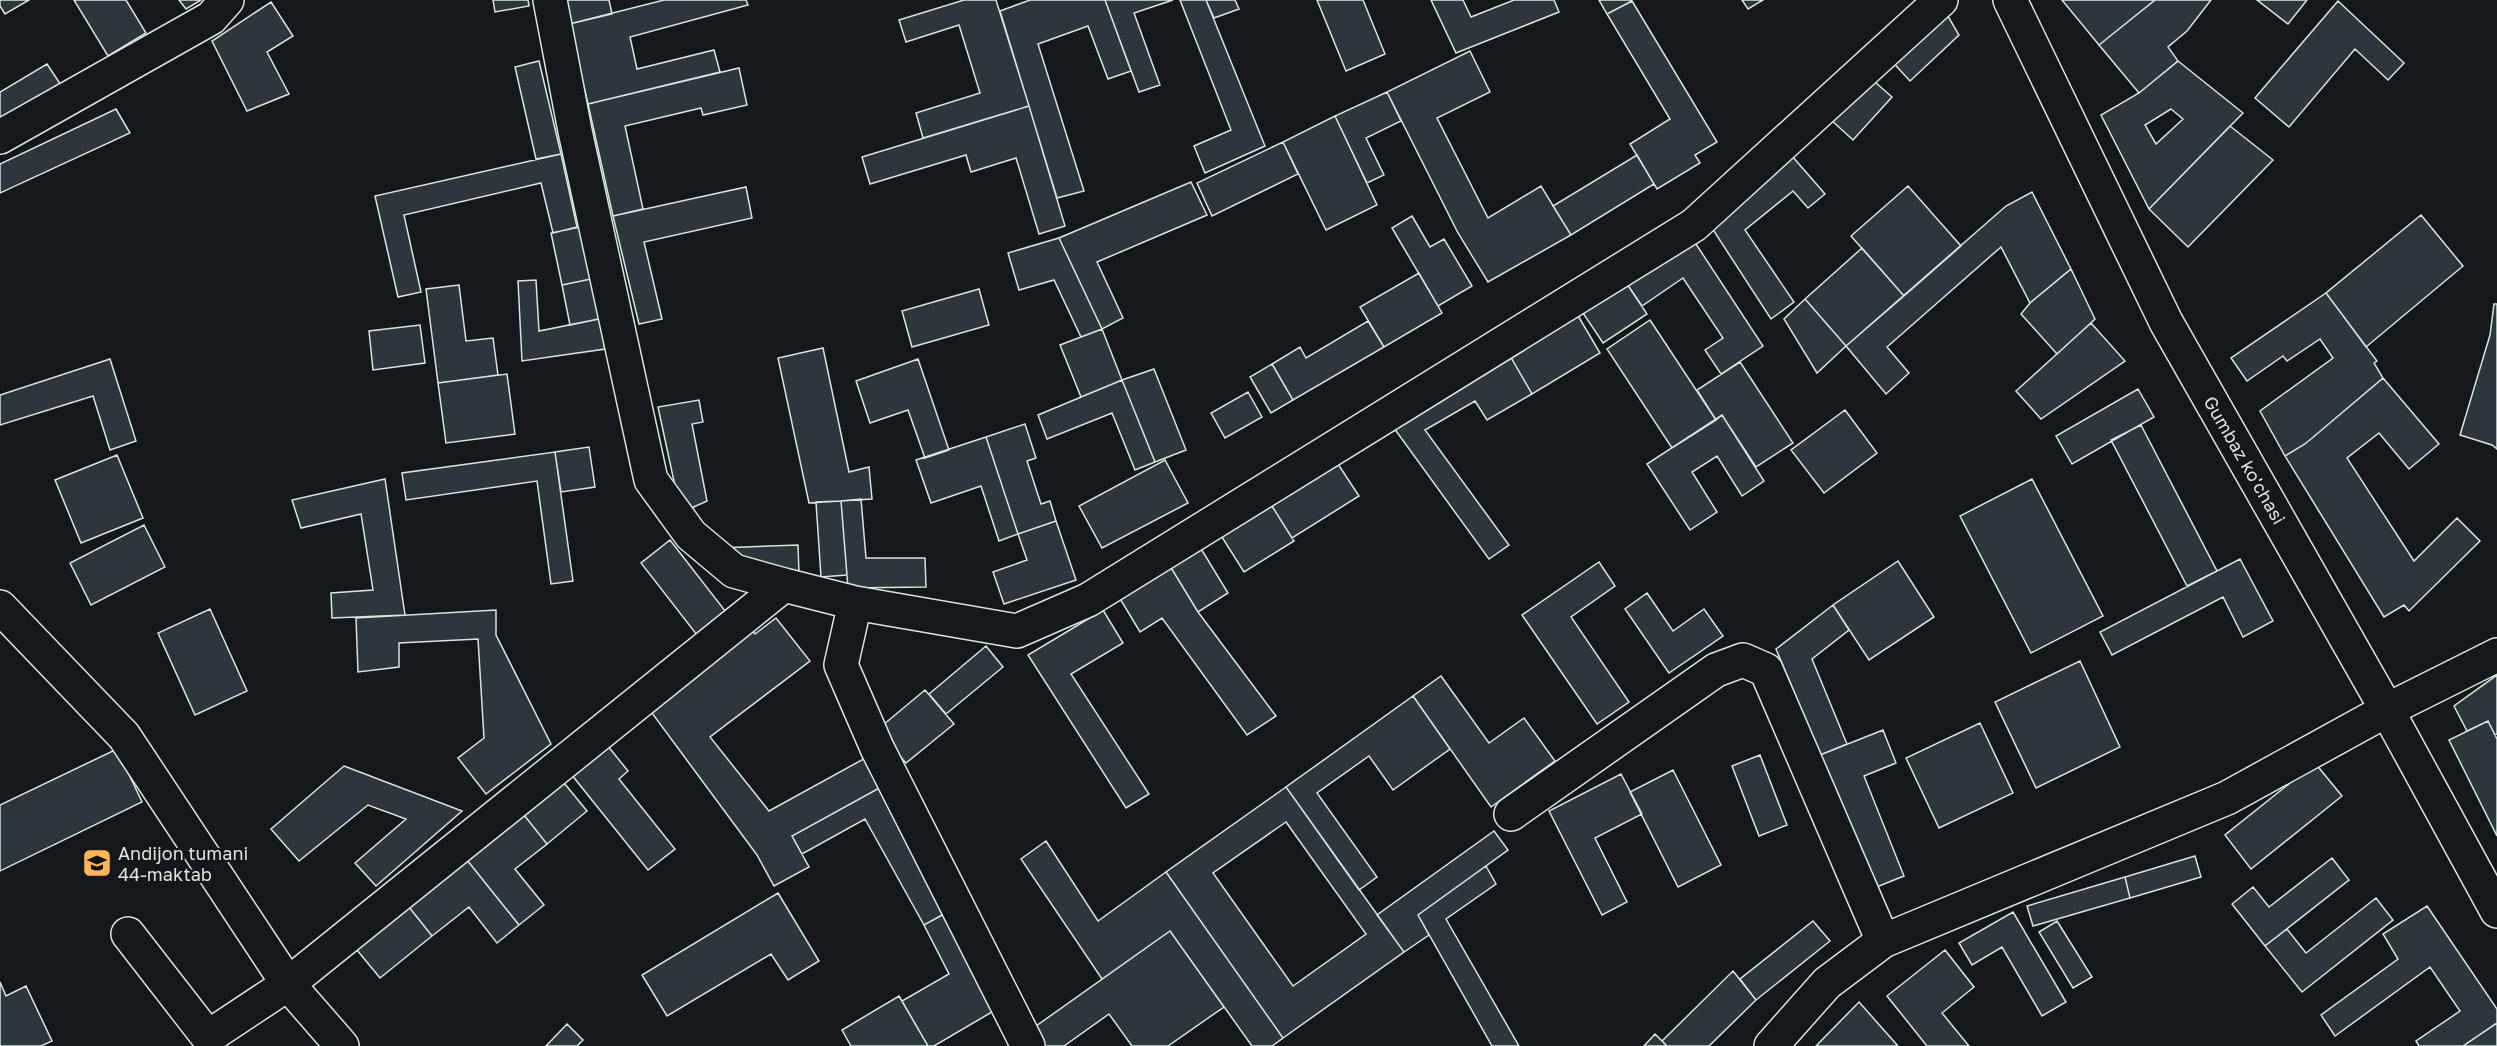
<svg xmlns="http://www.w3.org/2000/svg" width="2497" height="1046" viewBox="0 0 2497 1046" font-family="'Golos Text',sans-serif">
<style>
.building{fill:#2c363c;stroke:#d8e6dc;stroke-width:1.5;fill-rule:evenodd}
.lines{fill:none;stroke-linecap:round;stroke-linejoin:round}
.minor-casing{stroke:#d8e6dc;stroke-width:36}
.major-casing{stroke:#d8e6dc;stroke-width:36}
.minor{stroke:#14181c;stroke-width:33}
.major{stroke:#14181c;stroke-width:33}
.labels{text-anchor:middle;dominant-baseline:central;stroke-width:4.5;stroke-linejoin:round;paint-order:stroke}
.street-label{font-size:18px;fill:#d8e6dc;stroke:#14181c}
.poi-label{font-size:18px;fill:#d8e6dc;stroke:#14181c;text-anchor:start}
</style>
<rect width="100%" height="100%" fill="#14181c"/>
<path class="building" d="M0 0H29L5 14 0 6Z
M74 0H126L146 33 108 56Z
M179 0H201L186 9Z
M493 0H528L529 6 495 12Z
M564 0H609L612 14 569 24Z
M664 0H746L748 5 630 37 637 69 714 50 720 72 588 104 569 24Z
M964 0H996L1029 106 923 138 916 113 980 93 959 25 906 42 899 20Z
M1030 0H1105L1131 71 1108 79 1088 26 1038 44 1084 191 1057 198 1000 11Z
M1105 0H1173L1134 13 1160 85 1139 92Z
M1180 0H1206L1265 146 1205 173 1194 146 1231 130Z
M1206 0H1235L1239 9 1214 18Z
M1317 0H1363L1385 54 1346 71Z
M1431 0H1463L1471 17 1514 0H1554L1559 12 1456 53Z
M1599 0H1631L1632 1 1607 14Z
M1742 0H1763L1748 9Z
M2062 0H2155L2099 45Z
M2155 0H2211L2187 31 2168 47 2178 61 2139 93 2099 45Z
M2257 0H2307L2288 24Z
M1632 1 1717 142 1695 155 1700 163 1657 189 1630 144 1670 119 1607 14Z
M2338 1 2404 63 2388 80 2355 49 2289 127 2255 98Z
M271 2 293 36 267 52 289 94 247 111 212 41Z
M1942 6 1959 35 1910 81 1887 56Z
M1470 51 1490 92 1437 118 1488 218 1541 186 1571 235 1488 282 1458 233 1387 92Z
M539 61 561 154 536 159 515 67Z
M2178 61 2243 113 2149 209 2101 115 2139 93ZM2171 109 2183 119 2156 144 2145 125Z
M47 64 61 85 0 122V92Z
M739 68 747 105 703 115 701 108 625 126 643 209 613 216 588 104Z
M1867 75 1892 97 1853 140 1828 117Z
M1387 92 1401 121 1366 138 1384 175 1367 183 1335 116Z
M1029 106 1065 226 1039 234 1016 158 971 172 966 155 870 184 862 157Z
M116 109 130 133 0 193V164Z
M1335 116 1377 205 1326 230 1283 142Z
M2230 126 2273 160 2188 247 2149 209Z
M1283 142 1298 174 1212 216 1197 183Z
M561 154 577 227 553 233 541 183 404 215 421 292 398 297 375 196Z
M1637 155 1654 184 1571 235 1553 206Z
M1792 156 1825 194 1808 208 1793 191 1745 230 1794 302 1771 319 1710 225Z
M1191 182 1207 215 1097 262 1123 318 1102 329 1059 238Z
M1908 186 1961 246 1904 296 1851 236Z
M746 187 752 218 644 242 662 319 639 324 613 216Z
M2032 192 2071 269 2030 303 2001 247 1887 347 1909 373 1886 394 1846 346 2006 206Z
M2421 215 2463 266 2366 347 2326 293Z
M1412 216 1430 247 1444 239 1472 286 1438 306 1392 228Z
M580 227 591 279 562 285 551 233Z
M1059 238 1102 329 1081 337 1054 280 1019 290 1008 253Z
M1692 238 1763 346 1721 374 1705 350 1723 338 1683 278 1642 306 1625 281Z
M1862 248 1904 296 1846 346 1805 299Z
M2071 269 2095 319 2057 354 2021 314 2030 303Z
M1419 273 1442 313 1384 347 1360 307Z
M591 279 599 319 570 325 562 285Z
M536 280 539 331 599 319 605 349 522 361 518 281Z
M1625 281 1647 314 1603 343 1581 310Z
M459 285 466 341 493 338 498 375 438 383 426 289Z
M979 289 989 325 912 347 902 311Z
M2326 293 2377 361 2374 363 2383 378 2305 444 2285 456 2260 411 2333 358 2320 339 2287 361 2283 356 2247 381 2231 358Z
M1805 299 1846 346 1817 373 1784 319Z
M2494 304H2497V449L2492 445 2460 435 2490 335Z
M1577 314 1600 353 1532 394 1509 354Z
M1650 320 1716 420 1672 448 1607 349Z
M1368 321 1384 347 1293 400 1272 364 1300 347 1306 358Z
M2091 323 2125 361 2041 419 2016 391Z
M420 325 425 363 373 370 369 331Z
M1102 329 1122 380 1081 397 1060 345Z
M823 348 849 472 869 467 872 499 809 503 778 358Z
M1509 354 1532 394 1487 420 1475 401 1425 430 1509 545 1489 559 1391 424Z
M110 359 136 441 110 450 93 396 0 425V395Z
M918 359 949 450 925 458 908 410 870 423 856 381Z
M1740 362 1793 443 1756 467 1722 415 1716 420 1697 390Z
M1272 364 1293 400 1271 413 1250 377Z
M1154 369 1186 450 1155 462 1122 380Z
M507 374 515 434 446 443 438 383Z
M2383 378 2439 444 2409 469 2379 433 2347 458 2414 561 2457 518 2480 541 2409 611 2404 605 2384 617 2285 456 2305 444Z
M1122 380 1155 462 1135 470 1112 413 1047 439 1038 415Z
M2138 389 2154 417 2072 464 2056 436Z
M1248 392 1262 417 1225 438 1211 413Z
M699 400 703 422 692 424 707 501 687 510 678 500 658 407Z
M1845 410 1877 453 1824 493 1791 450Z
M1722 415 1764 481 1742 496 1717 456 1692 472 1717 512 1690 530 1647 464Z
M1025 424 1036 458 1027 461 1041 504 1050 501 1056 521 1018 534 986 437Z
M2141 425 2217 571 2187 586 2111 440Z
M986 437 1018 534 999 541 981 486 931 503 916 460Z
M589 447 595 487 561 492 555 452Z
M555 452 573 581 551 584 537 481 406 500 402 473Z
M117 455 143 518 81 543 55 480Z
M1165 460 1188 503 1102 548 1079 506Z
M1336 461 1359 496 1292 538 1270 503Z
M385 479 405 615 332 618 331 593 373 590 361 514 301 528 292 500Z
M2032 479 2103 616 2031 653 1960 516Z
M861 499 866 558H925L926 587 848 588 841 501Z
M841 501 847 575 821 577 816 502Z
M1270 503 1294 541 1244 572 1220 534Z
M1056 521 1076 580 1004 604 993 572 1027 560 1018 534Z
M144 525 165 567 91 605 70 563Z
M670 540 726 612 697 635 641 563Z
M798 545 799 573 732 557 719 548Z
M1200 547 1228 593 1198 612 1170 566Z
M2240 559 2273 621 2243 637 2223 597 2112 655 2100 632Z
M1898 561 1934 617 1869 660 1833 605Z
M1599 562 1615 586 1571 617 1629 702 1597 724 1522 615Z
M1170 566 1198 612 1276 716 1247 735 1162 618 1140 632 1119 597Z
M1647 593 1673 631 1704 609 1723 636 1669 673 1625 609Z
M1833 605 1849 630 1812 659 1847 744 1820 755 1776 649Z
M210 609 247 691 195 715 158 633Z
M496 610V635L551 744 486 794 458 758 484 738 478 639 399 643V667L358 672 356 618Z
M1103 610 1123 643 1071 674 1149 794 1126 808 1028 655Z
M776 618 810 661 710 737 769 811 869 756 885 785 792 836 809 867 774 886 757 855 649 709 753 631 755 634Z
M986 646 1003 667 946 714 929 694Z
M2080 661 2120 747 2036 788 1995 702Z
M2497 675V734L2495 735 2488 721 2467 731 2454 706Z
M1441 676 1489 743 1524 718 1555 761 1491 807 1413 696Z
M925 690 954 724 906 763 877 730Z
M1413 696 1450 749 1393 790 1369 756 1317 793 1377 877 1359 890 1286 787Z
M2488 721 2497 739V836L2449 740Z
M1980 723 2013 793 1939 828 1906 758Z
M1883 730 1896 763 1864 776 1904 876 1874 888 1820 755Z
M603 740 628 771 619 779 675 849 648 870 567 769Z
M117 749 142 802 0 871V805Z
M1760 755 1787 825 1759 836 1732 766Z
M2315 763 2342 796 2251 869 2225 835Z
M344 766 462 811 376 886 355 863 406 819 368 805 299 861 271 829Z
M1673 770 1721 865 1678 887 1630 792Z
M1621 774 1642 814 1595 838 1627 902 1602 915 1549 811Z
M560 778 587 811 547 844 520 810Z
M881 787 950 911 924 925 865 819 802 854 792 836Z
M1286 787 1404 952 1283 1038 1166 872ZM1286 822 1366 934 1293 986 1213 873Z
M520 810 547 844 515 869 544 905 519 925 463 855Z
M1494 831 1508 850 1418 915 1429 935 1404 952 1377 915Z
M1046 841 1098 921 1166 872 1283 1038 1272 1046H1252L1170 931 1102 979 1021 859Z
M463 855 519 925 497 943 469 907 432 936 405 902Z
M2195 856 2201 877 2130 898 2125 877Z
M2332 858 2349 880 2265 946 2232 904 2253 887 2269 907Z
M1486 866 1496 884 1446 919 1519 1046H1492L1418 915Z
M2125 877 2130 898 2033 926 2027 906Z
M778 893 819 961 788 980 771 954 667 1016 642 975Z
M2376 898 2393 920 2302 992 2265 946 2287 929 2306 953Z
M405 902 432 936 380 978 352 944Z
M2427 906 2497 1009V1023L2463 1046H2419L2416 1041 2460 1011 2430 967 2335 1036 2321 1015 2398 959 2383 934Z
M947 912 997 1009 934 1046H928L902 1001 949 974 924 925Z
M2013 912 2066 1002 2042 1016 2002 947 1972 965 1959 943Z
M1813 921 1830 941 1756 1000 1740 979Z
M2057 921 2092 977 2073 988 2039 932Z
M1170 931 1224 1007 1168 1046H1132L1109 1014 1064 1046H1039L1029 1031Z
M1945 950 1974 987 1942 1013 1969 1046H1927L1887 996Z
M1733 971 1756 1000 1709 1046H1667L1662 1041Z
M0 982 6 996 26 986 52 1041 41 1046H0Z
M899 996 928 1046H851L842 1030Z
M1859 1002 1898 1046H1816Z
M2497 1023V1046H2463Z
M567 1024 583 1040 577 1046H546Z
M1655 1034 1667 1046H1644Z"/>
<g class="lines">
<g class="minor-casing">
<path id="minor" d="M0 137 211 18 227 0
M784 585 855 603 1017 631 1088 600 1694 225 1941 0
M855 603 841 665 877 748 1028 1046
M0 607 124 736 288 984 342 1046
M1511 814 1716 670 1743 660 1766 670 1883 941
M128 934 208 1037 288 984 784 585 734 571 691 535 651 480 575 131 550 0
M1771 1046 1827 983 1883 941 2227 798 2387 710 2497 655"/>
</g>
<g class="major-casing">
<path id="major" d="M2010 0 2166 322 2387 710 2497 911"/>
</g>
<use href="#minor" class="minor"/>
<use href="#major" class="major"/>
</g>
<defs>
<g id="school-square" transform="scale(1.5)"><rect x="-9" y="-9" width="18" height="18" rx="4" fill="#ffb74d" stroke="#14181c"/><path d="M0-5L7-2L0 1L-7-2ZM-4 1L0 2.5L4 1V4Q0 6-4 4Z" fill="#111"/></g>
</defs>
<g fill-rule="evenodd">
<use href="#school-square" x="97" y="863"/>
</g>
<g class="labels">
<g class="street-label">
<text transform="translate(2245 460) rotate(60)">Gumbaz ko'chasi</text>
</g>
<g class="poi-label">
<text x="118" y="853">Andijon tumani<tspan x="118" dy="21">44-maktab</tspan></text>
</g>
</g>
</svg>
